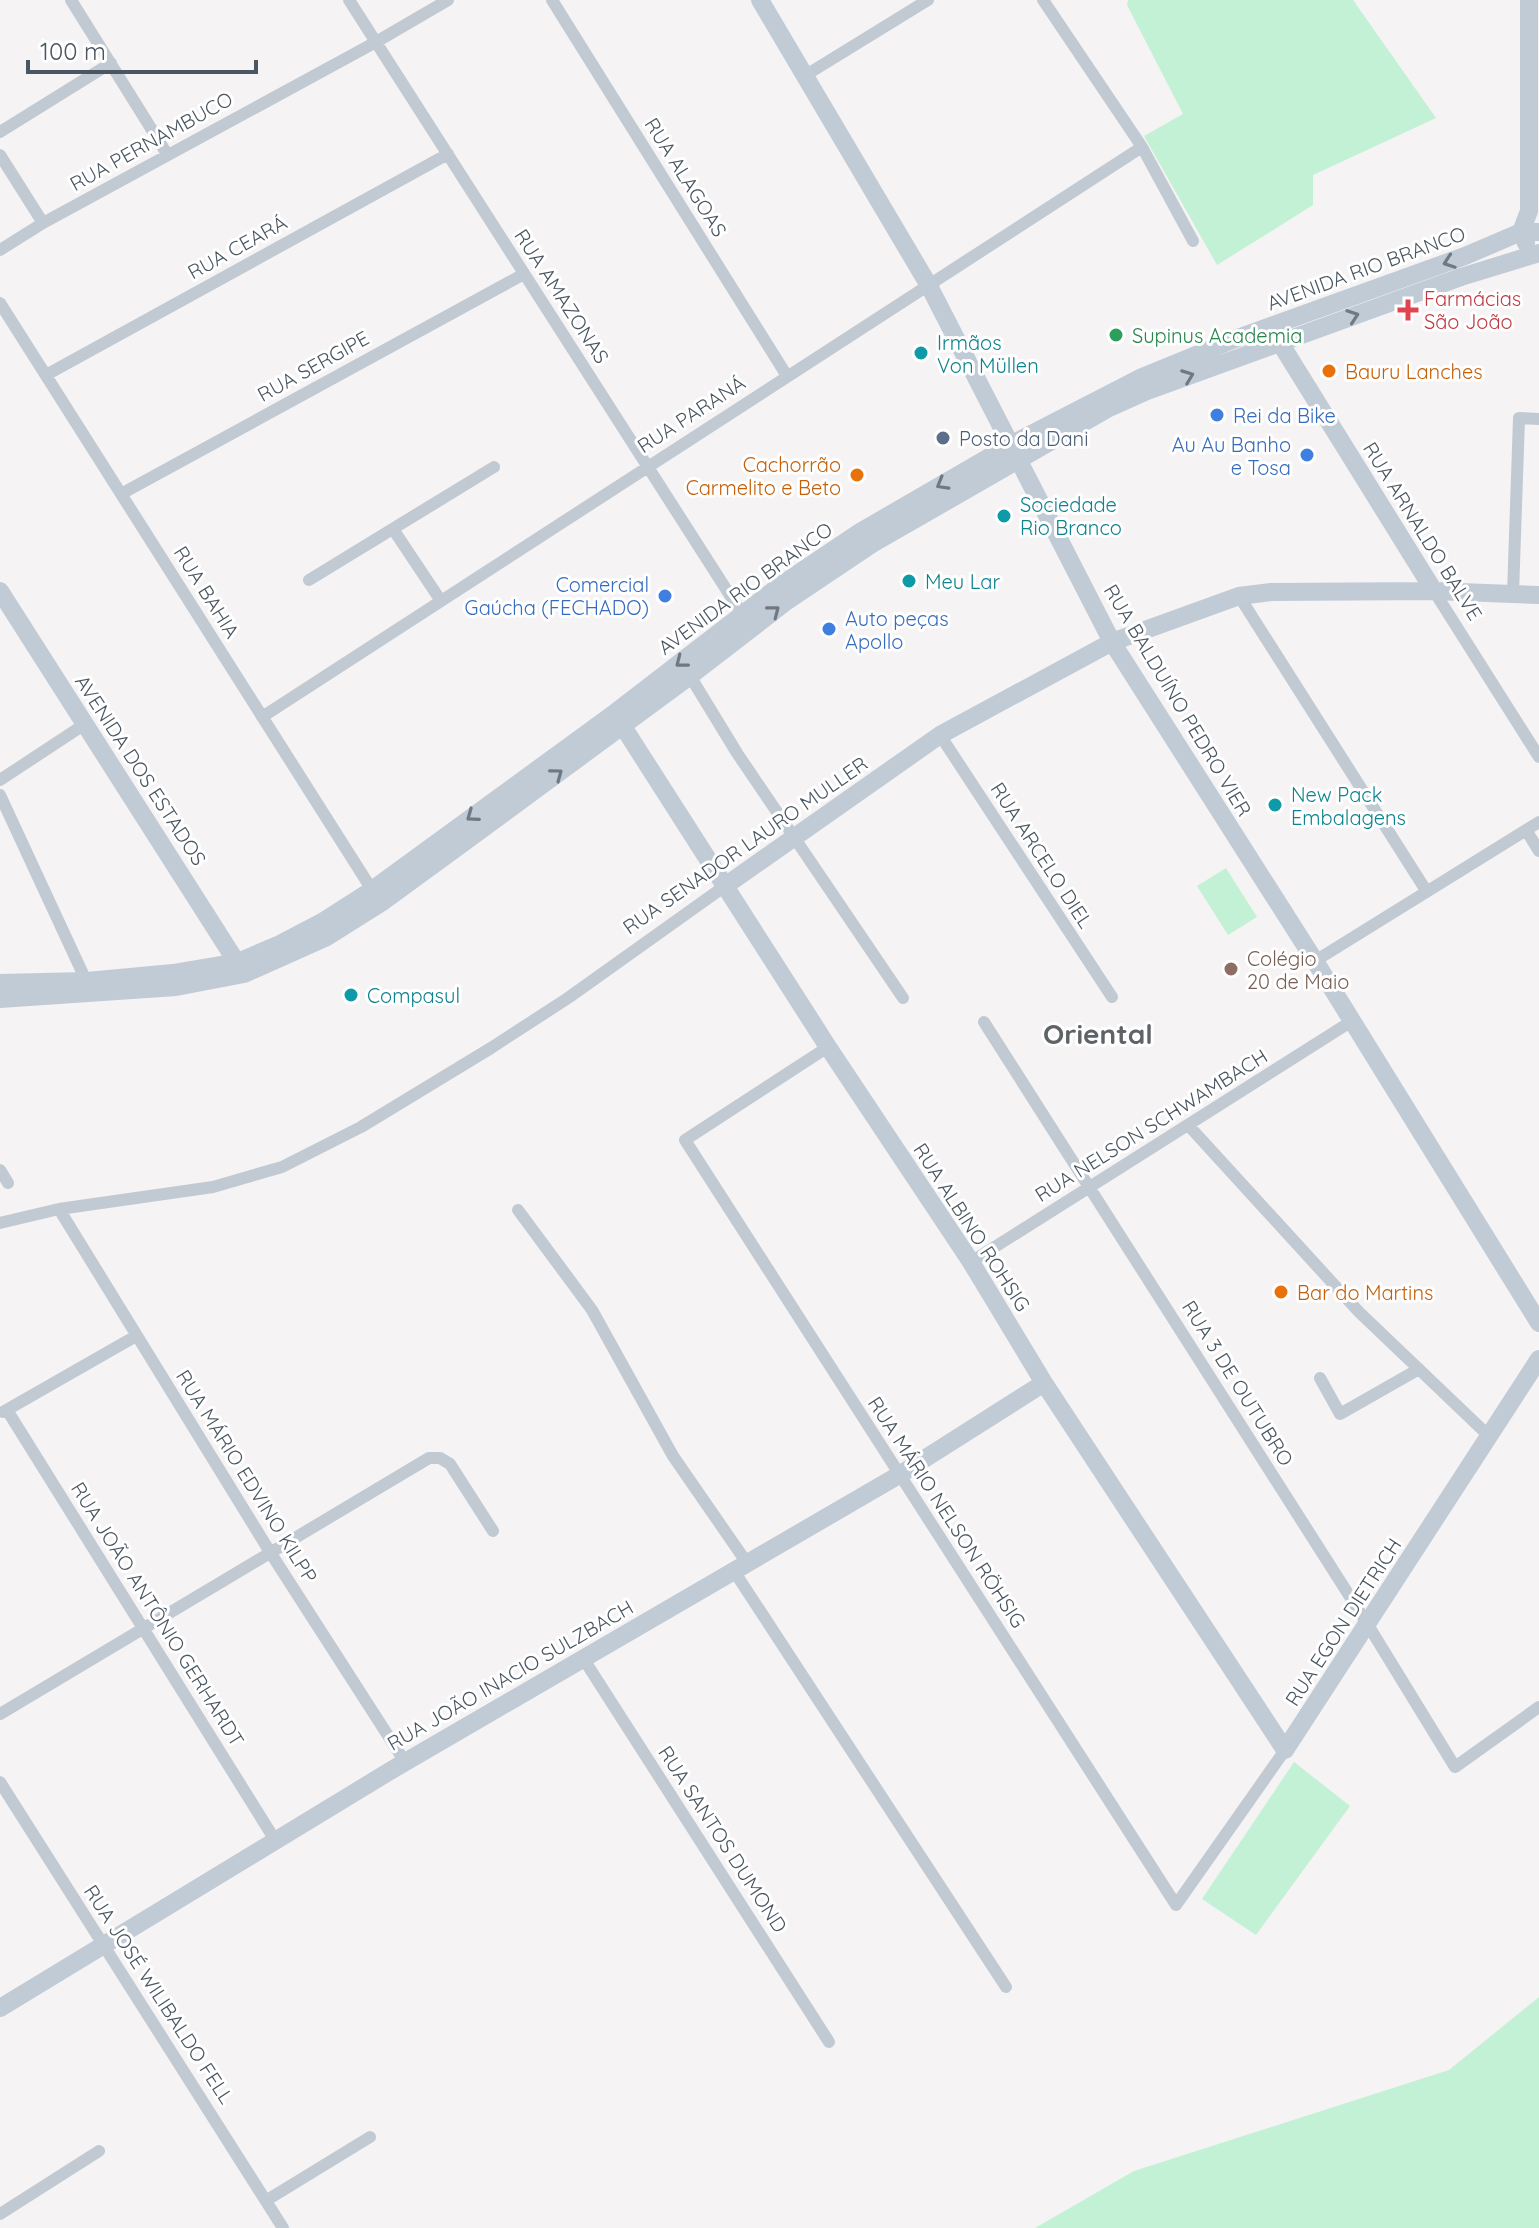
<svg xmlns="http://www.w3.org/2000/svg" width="1539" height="2228" viewBox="0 0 1539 2228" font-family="Quicksand,sans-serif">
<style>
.green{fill:#c3f1d5}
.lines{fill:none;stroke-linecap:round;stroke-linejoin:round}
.street{stroke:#c1cad2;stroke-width:12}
.secondary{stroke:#c1cbd6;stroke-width:18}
.oneway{stroke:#6e7984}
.health-dot{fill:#e0444e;stroke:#fff;stroke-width:3}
.leisure-dot{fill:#2e9e5b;stroke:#fff;stroke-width:3}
.culture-dot{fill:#0f9aa8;stroke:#fff;stroke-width:3}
.food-dot{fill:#e8710a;stroke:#fff;stroke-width:3}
.shop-dot{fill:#3f7fe0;stroke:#fff;stroke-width:3}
.service-dot{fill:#5c6f8a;stroke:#fff;stroke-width:3}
.education-dot{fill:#8d6e63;stroke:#fff;stroke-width:3}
.labels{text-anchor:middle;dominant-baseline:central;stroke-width:6;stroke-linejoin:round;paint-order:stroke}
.street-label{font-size:20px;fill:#4a5661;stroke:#fff}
.health-label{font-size:20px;fill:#be3a42;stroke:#fff;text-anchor:start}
.leisure-label{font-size:20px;fill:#27864d;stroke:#fff;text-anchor:start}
.culture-label{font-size:20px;fill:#0d838f;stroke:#fff;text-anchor:start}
.food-label{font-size:20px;fill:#c56008;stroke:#fff;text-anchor:start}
.shop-label{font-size:20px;fill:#366cbe;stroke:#fff;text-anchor:start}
.service-label{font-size:20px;fill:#4e5e75;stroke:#fff;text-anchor:start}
.education-label{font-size:20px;fill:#785e54;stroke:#fff;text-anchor:start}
.district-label{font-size:28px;font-weight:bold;fill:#5f6368;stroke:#fff}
</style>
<rect width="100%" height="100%" fill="#f5f3f3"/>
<path class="green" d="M1128 0H1353L1436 118 1313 175V205L1217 265 1144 136 1183 114 1127 5Z
M1226 868 1257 917 1228 935 1197 886Z
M1294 1762 1350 1806 1256 1935 1202 1899Z
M1539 1997V2228H1035L1134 2171 1449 2070Z"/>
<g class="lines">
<path class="street" d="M71 0 167 154
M349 0 742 614
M552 0 787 376
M1043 0 1142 147 1193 241
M806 75 928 0
M0 132 111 63
M0 155 43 223
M0 250 43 223 376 42 448 0
M0 303 374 893
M46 375 448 154
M121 494 524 274
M393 529 441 601
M309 580 494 467
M1434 591 1539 757
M1513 594 1519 418 1539 419
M1239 596 1427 892
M690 676 737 753 903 998
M262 717 1142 147
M940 735 1112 997
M0 780 85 724
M0 795 89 987
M1526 830 1539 851
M1315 961 1539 822
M984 1022 1368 1625 1455 1767 1539 1707
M828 1047 685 1140 1176 1905 1285 1750
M1189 1126 1359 1312 1490 1437
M0 1170 8 1183
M59 1209 270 1552 405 1762
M518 1210 592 1310 673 1456 747 1563
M0 1223 59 1209 213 1187 282 1167 361 1127 491 1048 568 998 725 886
M971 1262 1352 1021
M1320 1378 1340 1414 1419 1369
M7 1410 275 1840
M3 1412 136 1336
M734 1571 1006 1987
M583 1658 829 2042
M0 1714 429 1458H440L450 1464 493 1531
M0 1782 283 2228
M267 2200 370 2137
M0 2214 99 2151"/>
<path class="secondary" d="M760 0 928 284 1112 642 1315 961 1539 1323
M1526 243 1521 232 1529 211V0
M1274 333 1434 591
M0 591 241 969
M622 725 828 1047 971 1262 1044 1383 1285 1750 1539 1359
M725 886 940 735 1112 642 1239 596 1271 592 1434 591 1539 595
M0 983 87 981 173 973 238 962 280 944 322 922 372 890 616 712 778 587 860 532 1010 445 1142 377 1235 339 1465 256 1521 232H1539
M0 999 176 987 244 974 327 937 381 903 455 849 690 676 787 601 872 544 1109 408 1147 391 1461 277 1539 253
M0 2008 395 1768 899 1475 1044 1383"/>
</g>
<defs><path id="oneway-chevron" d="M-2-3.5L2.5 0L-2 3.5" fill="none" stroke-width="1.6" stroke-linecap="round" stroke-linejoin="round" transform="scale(2)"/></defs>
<g class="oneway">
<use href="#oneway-chevron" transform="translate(1449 262) rotate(161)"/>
<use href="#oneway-chevron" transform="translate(1353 316) rotate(-19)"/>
<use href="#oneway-chevron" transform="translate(1188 376) rotate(-21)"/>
<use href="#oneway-chevron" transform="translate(942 484) rotate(150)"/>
<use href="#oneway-chevron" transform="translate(774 611) rotate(-38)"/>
<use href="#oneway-chevron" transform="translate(681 662) rotate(142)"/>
<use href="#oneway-chevron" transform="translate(557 774) rotate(-37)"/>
<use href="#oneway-chevron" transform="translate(472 816) rotate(144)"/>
</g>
<path class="health-dot" d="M1404 298h8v8h8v8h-8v8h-8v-8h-8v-8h8z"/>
<circle class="leisure-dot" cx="1116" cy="335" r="8"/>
<g class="culture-dot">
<circle cx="921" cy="353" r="8"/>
<circle cx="1004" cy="516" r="8"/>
<circle cx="909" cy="581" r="8"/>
<circle cx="1275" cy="805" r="8"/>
<circle cx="351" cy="995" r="8"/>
</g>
<g class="food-dot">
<circle cx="1329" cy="371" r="8"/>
<circle cx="857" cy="475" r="8"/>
<circle cx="1281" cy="1292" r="8"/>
</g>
<g class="shop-dot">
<circle cx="1217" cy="415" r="8"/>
<circle cx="1307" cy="455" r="8"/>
<circle cx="665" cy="596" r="8"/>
<circle cx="829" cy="629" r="8"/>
</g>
<circle class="service-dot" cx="943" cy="438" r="8"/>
<circle class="education-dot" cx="1231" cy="969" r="8"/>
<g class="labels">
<g class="street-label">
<text transform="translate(151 141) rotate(-29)">RUA PERNAMBUCO</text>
<text transform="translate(686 177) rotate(58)">RUA ALAGOAS</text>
<text transform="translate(237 247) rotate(-29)">RUA CEARÁ</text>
<text transform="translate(1366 268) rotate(-20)">AVENIDA RIO BRANCO</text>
<text transform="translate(562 296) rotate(57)">RUA AMAZONAS</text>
<text transform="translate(313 366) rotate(-29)">RUA SERGIPE</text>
<text transform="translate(691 414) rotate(-33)">RUA PARANÁ</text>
<text transform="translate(1423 531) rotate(58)">RUA ARNALDO BALVE</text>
<text transform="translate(745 588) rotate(-36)">AVENIDA RIO BRANCO</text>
<text transform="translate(207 592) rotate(58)">RUA BAHIA</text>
<text transform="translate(1178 700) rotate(59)">RUA BALDUÍNO PEDRO VIER</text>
<text transform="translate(141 770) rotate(57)">AVENIDA DOS ESTADOS</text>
<text transform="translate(745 845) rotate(-35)">RUA SENADOR LAURO MULLER</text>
<text transform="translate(1042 855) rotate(57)">RUA ARCELO DIEL</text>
<text transform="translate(1151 1125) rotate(-32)">RUA NELSON SCHWAMBACH</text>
<text transform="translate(972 1227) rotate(57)">RUA ALBINO ROHSIG</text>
<text transform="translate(1238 1383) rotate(58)">RUA 3 DE OUTUBRO</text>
<text transform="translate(247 1476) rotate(58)">RUA MÁRIO EDVINO KILPP</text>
<text transform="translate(947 1512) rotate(57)">RUA MÁRIO NELSON RÖHSIG</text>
<text transform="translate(158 1614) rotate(58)">RUA JOÃO ANTÔNIO GERHARDT</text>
<text transform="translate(1343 1622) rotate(-57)">RUA EGON DIETRICH</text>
<text transform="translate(510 1675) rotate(-30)">RUA JOÃO INACIO SULZBACH</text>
<text transform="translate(723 1839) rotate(57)">RUA SANTOS DUMOND</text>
<text transform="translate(159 1994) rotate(57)">RUA JOSÉ WILIBALDO FELL</text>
</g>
<g class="health-label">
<text x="1424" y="298">Farmácias<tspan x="1424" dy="23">São João</tspan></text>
</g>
<g class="leisure-label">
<text x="1132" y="335">Supinus Academia</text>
</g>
<g class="culture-label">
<text x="937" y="342">Irmãos<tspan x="937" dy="23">Von Müllen</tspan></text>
<text x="1020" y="504">Sociedade<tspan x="1020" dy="23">Rio Branco</tspan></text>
<text x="925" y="581">Meu Lar</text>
<text x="1291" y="794">New Pack<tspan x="1291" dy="23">Embalagens</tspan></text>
<text x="367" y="995">Compasul</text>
</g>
<g class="food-label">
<text x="1345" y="371">Bauru Lanches</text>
<text x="841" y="464" text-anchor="end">Cachorrão<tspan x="841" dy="23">Carmelito e Beto</tspan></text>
<text x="1297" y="1292">Bar do Martins</text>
</g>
<g class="shop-label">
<text x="1233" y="415">Rei da Bike</text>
<text x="1291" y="444" text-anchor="end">Au Au Banho<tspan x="1291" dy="23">e Tosa</tspan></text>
<text x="649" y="584" text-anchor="end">Comercial<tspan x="649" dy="23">Gaúcha (FECHADO)</tspan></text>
<text x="845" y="618">Auto peças<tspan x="845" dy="23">Apollo</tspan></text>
</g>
<g class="service-label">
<text x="959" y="438">Posto da Dani</text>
</g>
<g class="education-label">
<text x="1247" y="958">Colégio<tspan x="1247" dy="23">20 de Maio</tspan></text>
</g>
<g class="district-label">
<text x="1098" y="1033">Oriental</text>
</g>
</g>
<path d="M28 60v12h228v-12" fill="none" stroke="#4a5661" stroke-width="4"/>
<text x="40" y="60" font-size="24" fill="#4a5661" stroke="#ffffff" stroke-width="6" paint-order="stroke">100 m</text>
</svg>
